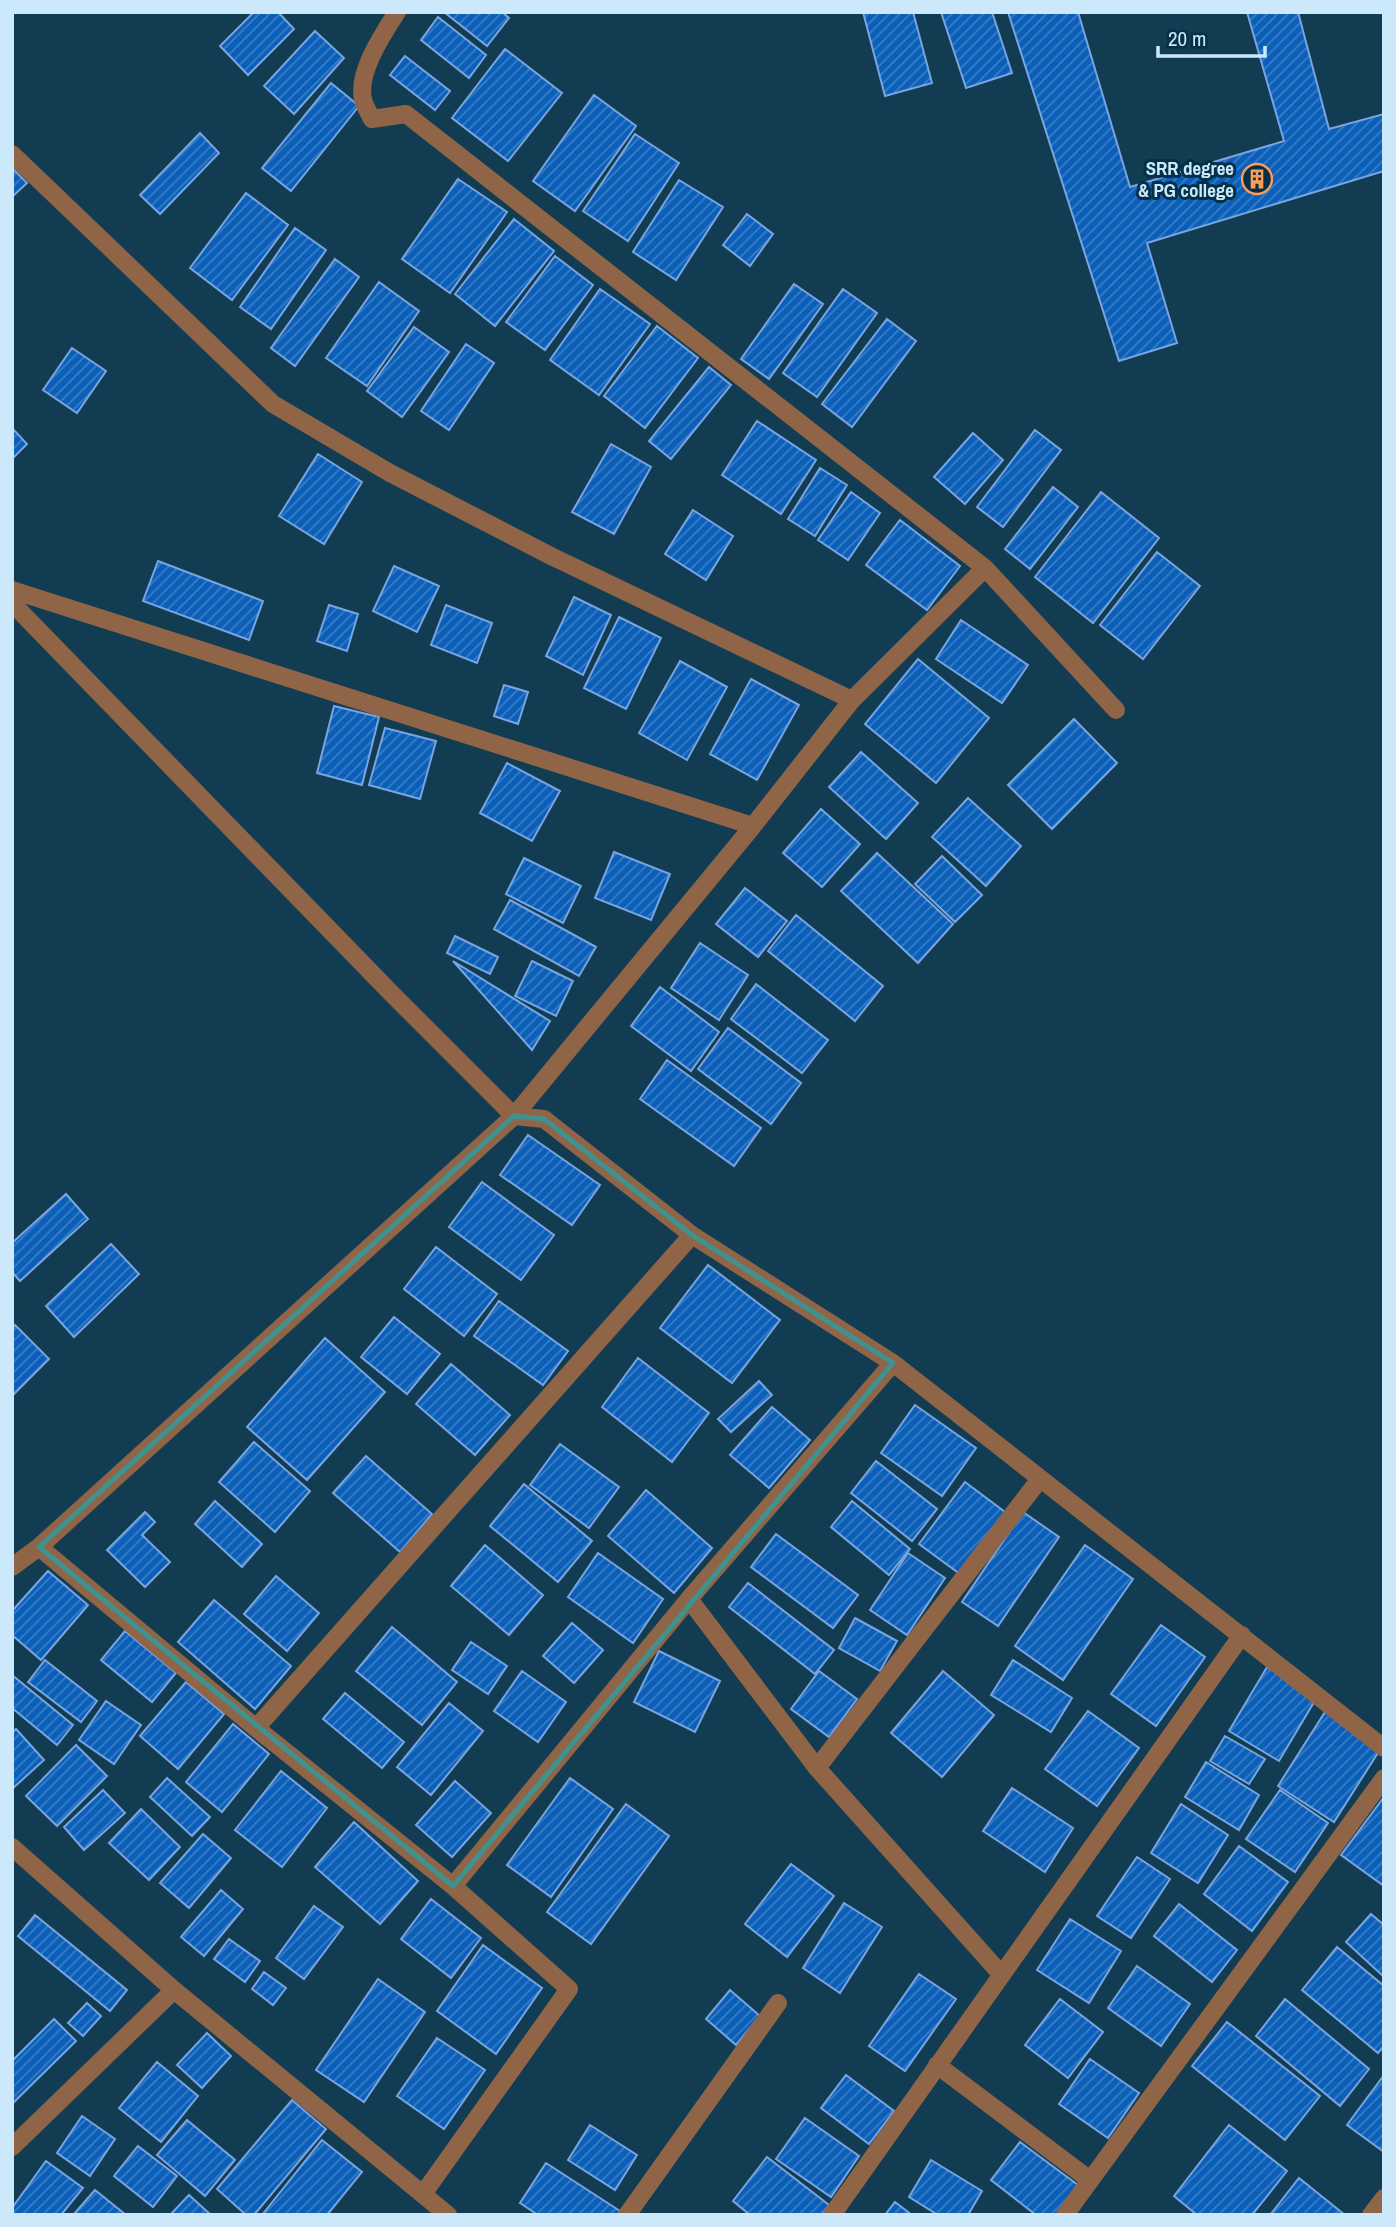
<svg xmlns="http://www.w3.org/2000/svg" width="1396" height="2227" viewBox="0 0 1396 2227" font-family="'Archivo Narrow',sans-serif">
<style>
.building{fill:url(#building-hatch);stroke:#78a5e1;stroke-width:2}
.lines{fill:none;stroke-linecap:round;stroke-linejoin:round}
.minor{stroke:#906446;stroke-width:18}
.marked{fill:none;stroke:#3e9391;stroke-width:5;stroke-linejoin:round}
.labels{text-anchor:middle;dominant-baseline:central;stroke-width:6;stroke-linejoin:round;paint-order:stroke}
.poi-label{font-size:19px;font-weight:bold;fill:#cbe9fb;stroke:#043147;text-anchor:end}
</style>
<defs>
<pattern id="building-hatch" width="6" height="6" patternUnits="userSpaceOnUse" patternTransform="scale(1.75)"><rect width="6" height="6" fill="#0b5fb8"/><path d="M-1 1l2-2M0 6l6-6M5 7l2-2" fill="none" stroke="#397ec6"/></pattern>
</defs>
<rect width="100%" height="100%" fill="#113c52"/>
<path class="building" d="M254 12H278L294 29 248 75 220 46Z
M444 12H502L509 18 487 46Z
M863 12H913L932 83 885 96Z
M941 12H992L1012 73 966 88Z
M1008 12H1078L1130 187 1284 141 1247 12H1298L1329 129 1384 114V171L1147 243 1177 343 1119 361Z
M438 17 486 55 469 78 421 40Z
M315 31 344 58 294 114 264 86Z
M505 49 562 93 508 161 452 118Z
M405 56 450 91 435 110 390 75Z
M331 83 359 106 291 191 262 168Z
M594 95 636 126 575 211 533 181Z
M200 133 219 153 160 214 140 195Z
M635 134 679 163 628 241 583 211Z
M12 168 27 183 12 197Z
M458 179 507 212 450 293 402 259Z
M679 180 723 207 676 280 633 252Z
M246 193 288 225 232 300 190 268Z
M747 214 773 234 750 266 723 245Z
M514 219 554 251 495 326 455 294Z
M295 228 326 250 271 329 240 307Z
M555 256 593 285 545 350 506 322Z
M335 259 359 277 295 366 271 348Z
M379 282 419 311 367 386 326 358Z
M794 284 823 304 769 379 741 359Z
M600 289 650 324 599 395 550 360Z
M843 289 877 313 817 397 783 373Z
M887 319 916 341 852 427 822 404Z
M657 326 698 358 645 428 604 396Z
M414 327 449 352 402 417 367 391Z
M466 344 494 363 449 430 421 411Z
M72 348 106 371 77 413 43 390Z
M709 367 731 385 671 459 649 441Z
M757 421 816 460 781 514 722 475Z
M12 428 27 444 12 459Z
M1035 430 1061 450 1003 527 977 507Z
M973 433 1003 460 965 504 934 477Z
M611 444 651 467 614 534 572 512Z
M318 454 362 482 324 544 279 516Z
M820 468 847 485 815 536 788 519Z
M1053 487 1078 507 1030 569 1005 549Z
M851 492 880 513 848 560 818 540Z
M1101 492 1159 538 1093 623 1035 577Z
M693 510 733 536 706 580 665 554Z
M900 520 960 566 927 610 866 565Z
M1157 552 1200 586 1143 659 1100 625Z
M158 561 263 601 249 640 143 601Z
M394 566 439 586 417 632 373 611Z
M574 597 611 615 583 675 546 656Z
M329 605 358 614 347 651 317 641Z
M446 605 492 623 477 663 431 645Z
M619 617 661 638 626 709 584 688Z
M961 620 1028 665 1002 703 936 659Z
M918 659 989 718 936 783 865 724Z
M680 661 727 687 687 760 639 733Z
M751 679 799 705 757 780 710 754Z
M504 685 528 692 518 724 494 716Z
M334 706 379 717 362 785 317 773Z
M1074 719 1117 763 1052 829 1008 785Z
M385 728 436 741 420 799 369 785Z
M861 752 918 803 886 839 829 787Z
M507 763 560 791 532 841 480 813Z
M968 798 1021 846 986 886 932 837Z
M821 809 860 844 822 887 783 853Z
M614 852 670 874 651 920 595 898Z
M877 853 953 924 918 963 841 891Z
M942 856 982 895 955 922 915 884Z
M524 858 581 886 563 923 506 894Z
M745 888 787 921 758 957 716 924Z
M510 900 596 947 579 976 494 929Z
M796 915 883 986 855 1021 768 951Z
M455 936 498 957 490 974 447 953Z
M700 943 748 975 719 1020 671 988Z
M453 961 550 1021 532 1050Z
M532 961 573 981 556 1016 515 996Z
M756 984 828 1040 802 1073 731 1019Z
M660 987 719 1032 691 1071 631 1026Z
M728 1028 801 1083 771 1124 698 1069Z
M667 1060 761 1128 734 1166 640 1099Z
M528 1135 600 1185 572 1225 500 1175Z
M482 1182 554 1235 521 1280 449 1227Z
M66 1194 88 1219 20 1281 12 1272V1243Z
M111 1244 139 1274 74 1337 46 1306Z
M436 1247 497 1294 464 1336 404 1289Z
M708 1265 780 1320 732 1383 660 1328Z
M499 1301 568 1351 543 1385 474 1336Z
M394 1317 440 1354 407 1394 361 1357Z
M15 1325 49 1359 12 1396V1328Z
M325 1338 385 1392 307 1480 247 1427Z
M638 1358 709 1413 672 1462 602 1407Z
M451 1364 510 1415 475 1455 416 1404Z
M759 1381 772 1395 731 1432 718 1419Z
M915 1405 976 1448 942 1496 881 1453Z
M772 1407 810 1440 769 1488 730 1455Z
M254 1442 310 1491 275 1532 219 1482Z
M560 1444 619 1487 589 1528 530 1485Z
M366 1456 432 1514 400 1552 333 1493Z
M876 1461 937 1509 912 1541 851 1493Z
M965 1482 1005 1512 960 1574 919 1544Z
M524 1484 592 1541 558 1582 490 1526Z
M646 1490 712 1548 674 1593 608 1536Z
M215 1501 262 1544 242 1567 195 1524Z
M852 1501 910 1549 889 1575 831 1527Z
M145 1512 155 1522 142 1535 170 1562 145 1587 107 1550Z
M1023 1512 1059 1537 998 1626 962 1602Z
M776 1534 858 1595 833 1628 751 1567Z
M485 1545 543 1595 509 1635 451 1586Z
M1085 1545 1133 1579 1063 1680 1015 1646Z
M598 1553 663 1599 633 1643 568 1597Z
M908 1553 945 1578 907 1635 870 1610Z
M48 1571 88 1605 41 1660 12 1635V1611Z
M276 1576 319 1613 287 1651 244 1614Z
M748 1583 834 1650 815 1674 729 1607Z
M214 1600 291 1666 255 1709 178 1642Z
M855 1618 897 1641 880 1671 839 1648Z
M572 1623 603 1650 574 1683 543 1656Z
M1161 1625 1205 1657 1156 1726 1111 1694Z
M392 1627 457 1682 422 1725 356 1671Z
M125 1631 176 1673 152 1702 101 1660Z
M471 1642 507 1666 488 1694 452 1670Z
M659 1651 720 1681 695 1732 634 1702Z
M45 1660 97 1701 81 1722 28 1682Z
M1013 1660 1072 1698 1051 1732 991 1695Z
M1267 1667 1317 1697 1279 1761 1229 1731Z
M522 1671 566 1702 538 1742 494 1711Z
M819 1671 857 1699 829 1737 791 1709Z
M943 1671 994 1715 942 1777 891 1733Z
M12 1675 73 1725 57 1745 12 1708Z
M186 1682 224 1714 178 1769 140 1736Z
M345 1693 404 1742 382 1768 323 1719Z
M106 1701 141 1725 114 1764 79 1740Z
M449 1703 483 1731 431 1795 397 1767Z
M1088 1711 1139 1748 1097 1806 1045 1769Z
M1325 1712 1381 1748 1334 1822 1278 1786Z
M233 1724 269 1754 222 1812 186 1782Z
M16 1729 44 1760 12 1789V1733Z
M1225 1736 1265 1759 1249 1784 1210 1761Z
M76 1745 107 1776 57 1826 26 1796Z
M1206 1762 1259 1795 1239 1830 1185 1797Z
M281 1771 327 1808 282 1867 235 1830Z
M167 1778 210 1817 192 1836 150 1797Z
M570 1778 613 1809 551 1897 507 1865Z
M455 1781 491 1813 452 1857 416 1825Z
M1012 1788 1073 1828 1045 1872 983 1831Z
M103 1790 125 1813 84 1850 64 1827Z
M1280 1790 1328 1823 1295 1872 1246 1839Z
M1384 1797V1886L1341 1855Z
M626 1804 669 1836 591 1944 547 1912Z
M1181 1804 1228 1835 1198 1883 1151 1853Z
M141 1809 180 1847 149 1880 109 1843Z
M354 1822 418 1881 380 1924 315 1867Z
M203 1834 231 1858 189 1908 160 1883Z
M1239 1846 1288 1882 1252 1931 1204 1894Z
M1137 1857 1170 1879 1131 1938 1097 1916Z
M791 1864 834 1896 787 1957 745 1924Z
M221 1890 243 1909 204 1956 181 1937Z
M431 1899 481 1938 451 1978 401 1939Z
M844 1903 882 1927 840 1993 803 1968Z
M1179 1904 1237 1950 1212 1982 1154 1936Z
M314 1906 343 1927 304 1979 276 1958Z
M1371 1914 1384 1925V1977L1346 1942Z
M35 1915 127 1990 110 2011 18 1936Z
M1070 1919 1121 1951 1089 2003 1037 1970Z
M229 1939 260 1961 245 1982 214 1959Z
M483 1945 542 1988 496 2054 437 2011Z
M1337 1947 1384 1986V2046L1378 2053 1302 1990Z
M1137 1966 1190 2004 1161 2046 1108 2008Z
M264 1972 286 1988 273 2005 252 1989Z
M919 1974 956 1999 905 2071 869 2046Z
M378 1979 425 2012 364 2102 316 2070Z
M730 1990 760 2016 736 2045 706 2019Z
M1060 1999 1103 2032 1068 2078 1025 2045Z
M1285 1999 1369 2069 1340 2106 1256 2036Z
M87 2003 101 2016 83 2036 68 2023Z
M54 2019 76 2041 12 2104V2061Z
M1227 2022 1320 2096 1285 2140 1192 2066Z
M207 2033 231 2056 202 2088 177 2065Z
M437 2038 485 2070 444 2129 397 2096Z
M1090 2059 1139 2093 1108 2138 1059 2104Z
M157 2062 198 2096 161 2142 119 2108Z
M846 2075 894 2111 869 2144 821 2108Z
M1384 2075V2152L1347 2125Z
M292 2100 326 2129 254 2215H246L217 2189Z
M82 2116 115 2139 90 2176 57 2153Z
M805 2118 859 2156 831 2197 776 2159Z
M187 2120 235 2160 205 2196 157 2155Z
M590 2125 637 2155 615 2190 568 2160Z
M1229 2125 1287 2171 1252 2215H1197L1174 2196Z
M322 2140 362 2172 327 2215H262Z
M1020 2142 1082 2188 1062 2215H1036L991 2180Z
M138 2146 177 2176 153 2207 114 2176Z
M767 2157 829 2205 822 2215H750L733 2201Z
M931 2160 982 2191 968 2215H938L909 2197Z
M46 2161 83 2188 61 2215H12V2208Z
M546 2163 620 2211 618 2215H538L520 2203Z
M1299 2178 1345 2215H1270Z
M95 2190 126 2215H73Z
M189 2195 211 2215H170Z
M895 2202 912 2215H885Z"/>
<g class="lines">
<path class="minor" d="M397 12C383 34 357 72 363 99 364 105 369 113 372 119L406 114 985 568
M12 154 273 404 390 473 553 557 852 700
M12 590 753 826
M12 603 393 995 514 1116 544 1119 692 1235 893 1363 1384 1748
M893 1363 689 1599 817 1768 1001 1974
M39 1547 256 1728 453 1886 569 1989 423 2194
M12 1567 39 1547 514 1116 753 826 852 700 985 568 1116 710
M256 1728 692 1235
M817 1768 1040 1479
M12 1847 174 1990 448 2215
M453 1886 689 1599
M937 2065 1090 2180
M12 2147 174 1990
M627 2215 778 2003
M832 2215 1242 1635
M1065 2215 1384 1778
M1371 2215 1384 2198"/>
</g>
<path class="marked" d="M514 1116 544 1119 692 1235 893 1363 453 1886 39 1547Z"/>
<defs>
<g id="building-ring" transform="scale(1.575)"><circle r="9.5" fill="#043147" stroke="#fd9d55" stroke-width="1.5"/><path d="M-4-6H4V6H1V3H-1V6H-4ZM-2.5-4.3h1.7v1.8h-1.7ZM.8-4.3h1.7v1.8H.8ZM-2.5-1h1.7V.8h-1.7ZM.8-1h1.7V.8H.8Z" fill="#fd9d55"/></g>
</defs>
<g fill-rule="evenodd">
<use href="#building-ring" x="1257" y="179"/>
</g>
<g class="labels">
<g class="poi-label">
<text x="1234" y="168">SRR degree<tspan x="1234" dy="22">&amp; PG college</tspan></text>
</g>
</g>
<rect width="1396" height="2227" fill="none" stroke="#cbe9fb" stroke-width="28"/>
<path d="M1158 46v10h107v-10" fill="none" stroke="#cbe9fb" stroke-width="3.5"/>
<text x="1168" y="46" font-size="21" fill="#cbe9fb" stroke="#043147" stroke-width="5" paint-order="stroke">20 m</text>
</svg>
